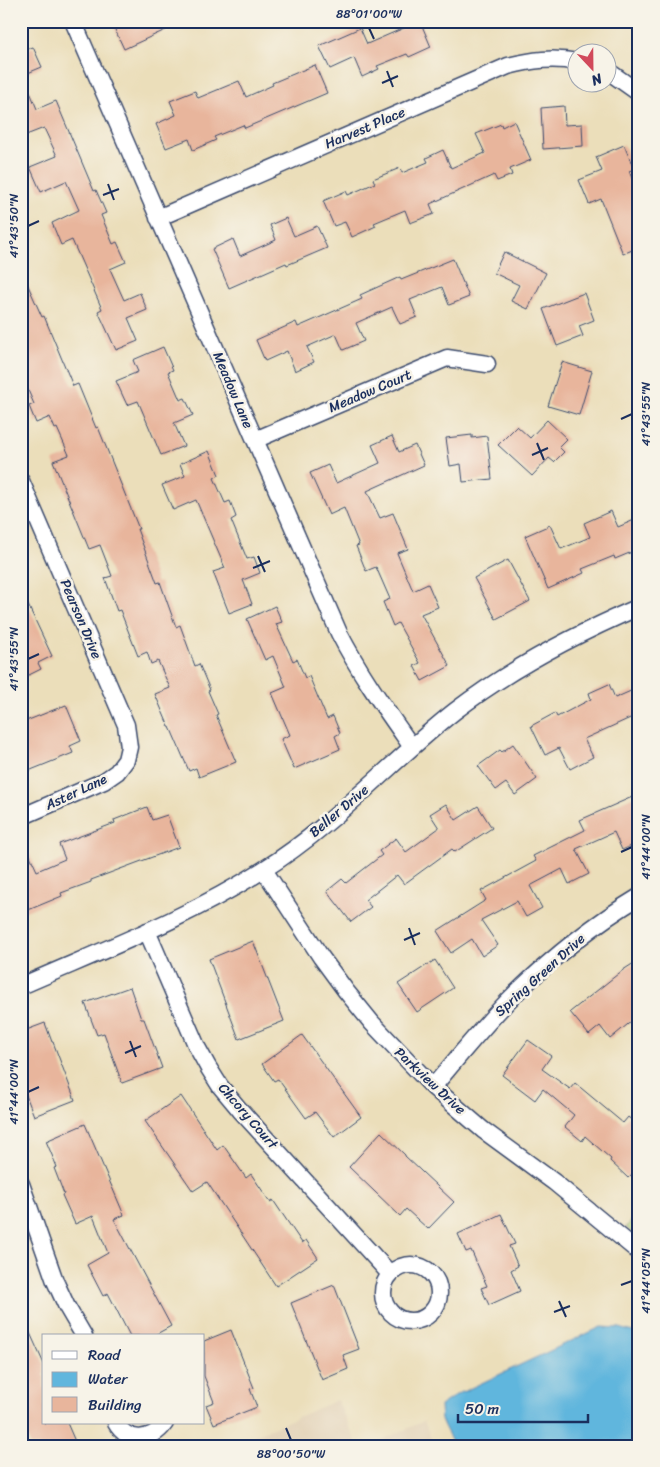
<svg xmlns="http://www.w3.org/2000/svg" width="660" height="1467" viewBox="0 0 660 1467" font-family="Sriracha,sans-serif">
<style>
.built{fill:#e2d1b6}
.green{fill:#bad67c;stroke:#6a826d}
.water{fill:#61b6dd;stroke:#3e729e}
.building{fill:#e8b59c}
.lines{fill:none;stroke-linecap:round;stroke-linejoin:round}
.minor-casing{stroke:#3a496c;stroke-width:19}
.minor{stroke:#fff;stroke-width:16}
.ticks{fill:none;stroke:#1b2f5e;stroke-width:2}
.labels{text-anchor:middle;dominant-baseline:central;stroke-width:5;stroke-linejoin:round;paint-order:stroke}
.street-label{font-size:14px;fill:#1b2f5e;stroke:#f7f3e8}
.neatline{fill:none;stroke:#1b2f5e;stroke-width:2}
.ticks-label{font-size:12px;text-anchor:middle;fill:#1b2f5e}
</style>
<rect width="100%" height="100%" fill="#f7f3e8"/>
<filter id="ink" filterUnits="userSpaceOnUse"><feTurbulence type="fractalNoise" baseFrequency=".02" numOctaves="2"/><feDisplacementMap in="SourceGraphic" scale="10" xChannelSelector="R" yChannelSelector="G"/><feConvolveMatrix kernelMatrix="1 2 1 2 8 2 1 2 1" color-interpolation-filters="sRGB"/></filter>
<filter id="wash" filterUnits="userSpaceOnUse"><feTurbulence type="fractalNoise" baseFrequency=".0096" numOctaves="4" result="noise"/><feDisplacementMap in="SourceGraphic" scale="20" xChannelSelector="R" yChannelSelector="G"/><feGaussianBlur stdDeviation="1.12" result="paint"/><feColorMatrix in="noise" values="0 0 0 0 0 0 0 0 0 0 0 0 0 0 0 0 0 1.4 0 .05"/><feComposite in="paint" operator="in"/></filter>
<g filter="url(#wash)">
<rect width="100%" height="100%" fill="#ebdeba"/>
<path class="built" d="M337 1400 358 1446H230Z
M424 1421 434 1446H369Z"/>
<path class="green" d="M639 1213V1238L626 1227Z"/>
<path class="water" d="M601 1327 620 1328 639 1334V1441L627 1446H454L441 1420 440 1406 456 1395Z"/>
<g id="blocks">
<path class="building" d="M111 21H185L124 49Z
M420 21 431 47 409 57 407 54 377 66 379 69 362 77 354 58 330 69 319 46 360 28 367 44Z
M33 47 42 67 23 75 37 109 56 101 94 191 96 190 106 213 101 215 113 244 117 242 126 262 110 269 124 300 140 293 147 310 128 318 138 341 116 350 98 311 102 309 72 240 61 245 52 223 79 210 66 181 41 192 30 167 57 156 44 128 21 137V52Z
M315 65 327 93 245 128 243 125 214 137 216 140 193 150 189 139 166 148 156 124 176 115 170 101 195 91 198 98 239 81 246 97 273 85 272 83Z
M564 106 565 125 582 124 583 146 543 149 541 108Z
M514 121 531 160 510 169 512 175 497 181 494 175 430 204 434 214 410 223 405 210 374 223 376 226 352 237 345 222 334 226 323 201 346 191 348 195 375 183 373 179 400 168 402 173 428 162 426 158 443 150 451 168 485 153 476 134 501 124 502 127Z
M624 145 634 169 629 171 639 195V222L633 224 639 236V247L623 254 601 199 589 204 579 180 602 171 596 157Z
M286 218 294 236 317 226 327 248 287 265 286 263 229 288 212 249 233 239 240 256 276 240 270 225Z
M504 252 546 273 528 309 511 301 519 285 494 273Z
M453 259 469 297 449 305 442 287 410 300 417 317 400 324 392 307 356 323 364 341 343 350 336 334 307 347 314 362 295 371 287 351 265 361 256 340 296 322 298 327 362 299 360 295 400 277 401 280Z
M21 270 42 317 44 316 73 386 78 384 96 428 98 427 139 529H137L157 583 160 582 176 627 180 625 195 666 199 664 210 690 208 691 218 714 216 715 236 762 199 777 196 768 189 771 170 727H169L155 694 170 688 158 661 151 664 147 652 138 656 120 610 117 611 105 578 112 576 100 545 89 549 53 461 69 455 57 428 55 429 50 417 36 423 29 406 34 404 21 374Z
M584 293 594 320 579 326 583 336 557 346 543 309Z
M163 347 173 370 168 372 180 400 185 398 193 415 174 423 184 446 161 455 138 401 127 405 116 381 138 372 133 360Z
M562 362 592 371 579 415 548 406Z
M547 420 567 439 559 447 564 452 554 462 549 458 532 476 498 445 517 426 530 438Z
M472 435V438L487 436 492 479 463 482 461 464 450 466 446 438Z
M392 436 399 452 415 445 424 465 367 491 380 518 393 513 408 549 397 553 413 591 428 584 438 607 421 614 450 666 422 681 414 666 420 663 398 623 393 626 383 602 390 599 376 567 366 571 356 546 359 545 344 508 329 515 310 473 328 465 336 483 380 463 372 445Z
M209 451 219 475 214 478 225 503 230 501 236 517 231 520 247 559 254 557 260 573 243 580 252 604 229 613 213 572 225 568 196 500 173 510 162 485 185 476 180 464Z
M611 511 618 527 639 518V549L615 559 614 556 582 569 584 573 548 589 525 536 550 525 561 549 590 537 584 523Z
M508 560 530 601 496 619 474 578Z
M21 590 52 656 38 663 41 669 21 679Z
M275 606 282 622 276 624 293 661 297 659 305 678 309 676 327 719 333 716 340 733 335 736 340 749 294 769 281 739 290 735 272 693 286 687 273 656 265 660 247 619Z
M609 684 615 698 633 690 639 704V714L584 739 593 757 570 769 559 748 545 755 531 726 555 713 557 717 591 699 589 693Z
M66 705 81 741 70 746 73 753 21 774V723Z
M513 744 537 779 515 795 506 783 496 790 478 766 500 750 502 752Z
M639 794V843L622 850 614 832 576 849 589 874 569 884 562 869 530 886 542 908 526 917 517 901 481 920 498 945 482 956 472 939 451 953 437 931 486 900 481 891 536 861 533 856 585 830 580 820Z
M446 804 456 820 478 806 492 828 455 852 452 849 404 884 397 875 365 900 371 907 351 922 327 891 342 879 346 883 382 855 379 851 396 838 406 852 439 828 430 814Z
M147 807 152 820 167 815 179 847 91 880V882L61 893 62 896 21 913V836L37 871 65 859 59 844 115 823 114 820Z
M253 941 284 1021 239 1039 209 959Z
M435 960 453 988 417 1012 398 984Z
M634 963 639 970V1015L610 1039 600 1026 589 1035 570 1012 623 970Z
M130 987 141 1019H144L162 1068 122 1083 104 1033 97 1035 85 1003Z
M45 1023 52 1042H53L75 1100 34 1116 21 1082V1032Z
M302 1035 361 1117 334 1137 315 1112 306 1118 278 1079 274 1081 262 1064Z
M528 1040 551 1056 542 1069 570 1089 575 1083 623 1123 628 1117 639 1126V1167L628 1178 610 1161 611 1159 585 1136 582 1141 565 1127 574 1115 543 1089 535 1100 502 1075Z
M181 1096 217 1150 223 1145 246 1178 251 1174 270 1202 273 1200 302 1243 306 1240 318 1258 276 1286 207 1182 193 1191 145 1121Z
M85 1124 124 1215 114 1219 171 1326 153 1336H130L108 1293 103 1296 87 1265 108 1253 93 1216 75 1224 62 1195 64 1194 54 1168 57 1167 46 1141Z
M381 1132 405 1155V1156L454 1202 428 1229 406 1209 400 1216 349 1167Z
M501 1214 515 1244 509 1246 518 1266 511 1270 520 1291 489 1305 481 1288 487 1286 471 1250 466 1252 458 1234Z
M334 1285 359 1349 343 1355 348 1369 322 1380 291 1303Z
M21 1313 44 1364V1423H67L77 1446H31L21 1423Z
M231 1330 254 1388 250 1389 257 1407 214 1424 206 1405 214 1402 204 1376V1341Z"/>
</g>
</g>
<g filter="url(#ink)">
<use href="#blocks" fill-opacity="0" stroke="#3a496c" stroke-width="1"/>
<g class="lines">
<g class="minor-casing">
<path id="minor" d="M73 21 339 633C360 674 386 710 412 747
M608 71 639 93
M158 218 508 66C532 60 553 57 578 62
M255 440 447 358 487 364
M21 481 126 725 129 747 126 760 117 772 104 781 21 817
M264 870 321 957 346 991 372 1023 433 1087 483 1130 554 1182 639 1252
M147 931 197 1047 208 1067 220 1086 240 1110 390 1274
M21 986C103 950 188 918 263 870 334 826 390 762 455 711 511 668 574 635 639 607
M433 1087C460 1055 486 1022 516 993 553 957 594 924 639 897
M21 1184 55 1281 67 1307 84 1336
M383 1293a28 28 0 1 1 56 0a28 28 0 1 1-56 0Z
M116 1423C128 1444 152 1441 165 1423"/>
</g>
<use href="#minor" class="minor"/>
</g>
</g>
<path class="ticks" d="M369 28 374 39M387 71 393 87M382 83 398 76M108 184 114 200M103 195 119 189M28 226 39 221M621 419 632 414M537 443 544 460M532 455 548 448M258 556 265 572M253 568 270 561M28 659 39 654M621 852 632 847M409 928 415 945M404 940 420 933M130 1041 136 1057M125 1053 141 1046M28 1092 39 1087M621 1285 632 1281M559 1301 566 1317M554 1312 570 1306M286 1428 291 1440"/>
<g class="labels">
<g class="street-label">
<text transform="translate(365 128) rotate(-23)">Harvest Place</text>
<text transform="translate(233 390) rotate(67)">Meadow Lane</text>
<text transform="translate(370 391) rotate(-23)">Meadow Court</text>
<text transform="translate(81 619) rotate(67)">Pearson Drive</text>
<text transform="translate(76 792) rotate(-25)">Aster Lane</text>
<text transform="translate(339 811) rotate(-40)">Beller Drive</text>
<text transform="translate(540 975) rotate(-42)">Spring Green Drive</text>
<text transform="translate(430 1081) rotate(43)">Parkview Drive</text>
<text transform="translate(248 1116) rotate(49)">Chcory Court</text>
</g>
</g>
<rect width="660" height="1467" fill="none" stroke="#f7f3e8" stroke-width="55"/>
<rect x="42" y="1334" width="162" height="90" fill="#f7f3e8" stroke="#9fa5b1"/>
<rect x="52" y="1351" width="25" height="8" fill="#ffffff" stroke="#9fa5b1"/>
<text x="88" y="1360" font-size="15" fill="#1b2f5e">Road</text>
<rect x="52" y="1372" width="25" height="15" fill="#61b6dd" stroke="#9fa5b1"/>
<text x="88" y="1384" font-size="15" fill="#1b2f5e">Water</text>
<rect x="52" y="1397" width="25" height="15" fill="#e8b59c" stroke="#9fa5b1"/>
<text x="88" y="1410" font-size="15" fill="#1b2f5e">Building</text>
<g transform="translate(592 68) rotate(158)"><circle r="24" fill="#f7f3e8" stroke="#9fa5b1"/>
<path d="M0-4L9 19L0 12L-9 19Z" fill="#d1495b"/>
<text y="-8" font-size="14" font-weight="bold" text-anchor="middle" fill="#1b2f5e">N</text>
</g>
<path d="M458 1414v8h130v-8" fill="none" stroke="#1b2f5e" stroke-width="2.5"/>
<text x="465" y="1414" font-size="15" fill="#1b2f5e" stroke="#f7f3e8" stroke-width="4" paint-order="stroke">50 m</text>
<rect x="28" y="28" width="604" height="1412" class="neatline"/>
<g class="ticks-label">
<text x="369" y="18">88°01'00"W</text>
<text transform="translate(14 226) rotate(-90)" y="4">41°43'50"N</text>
<text transform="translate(646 414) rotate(-90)" y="4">41°43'55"N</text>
<text transform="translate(14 659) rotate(-90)" y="4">41°43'55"N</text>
<text transform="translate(646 847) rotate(-90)" y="4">41°44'00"N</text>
<text transform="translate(14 1092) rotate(-90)" y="4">41°44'00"N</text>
<text transform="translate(646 1281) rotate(-90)" y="4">41°44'05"N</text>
<text x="291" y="1458">88°00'50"W</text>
</g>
</svg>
